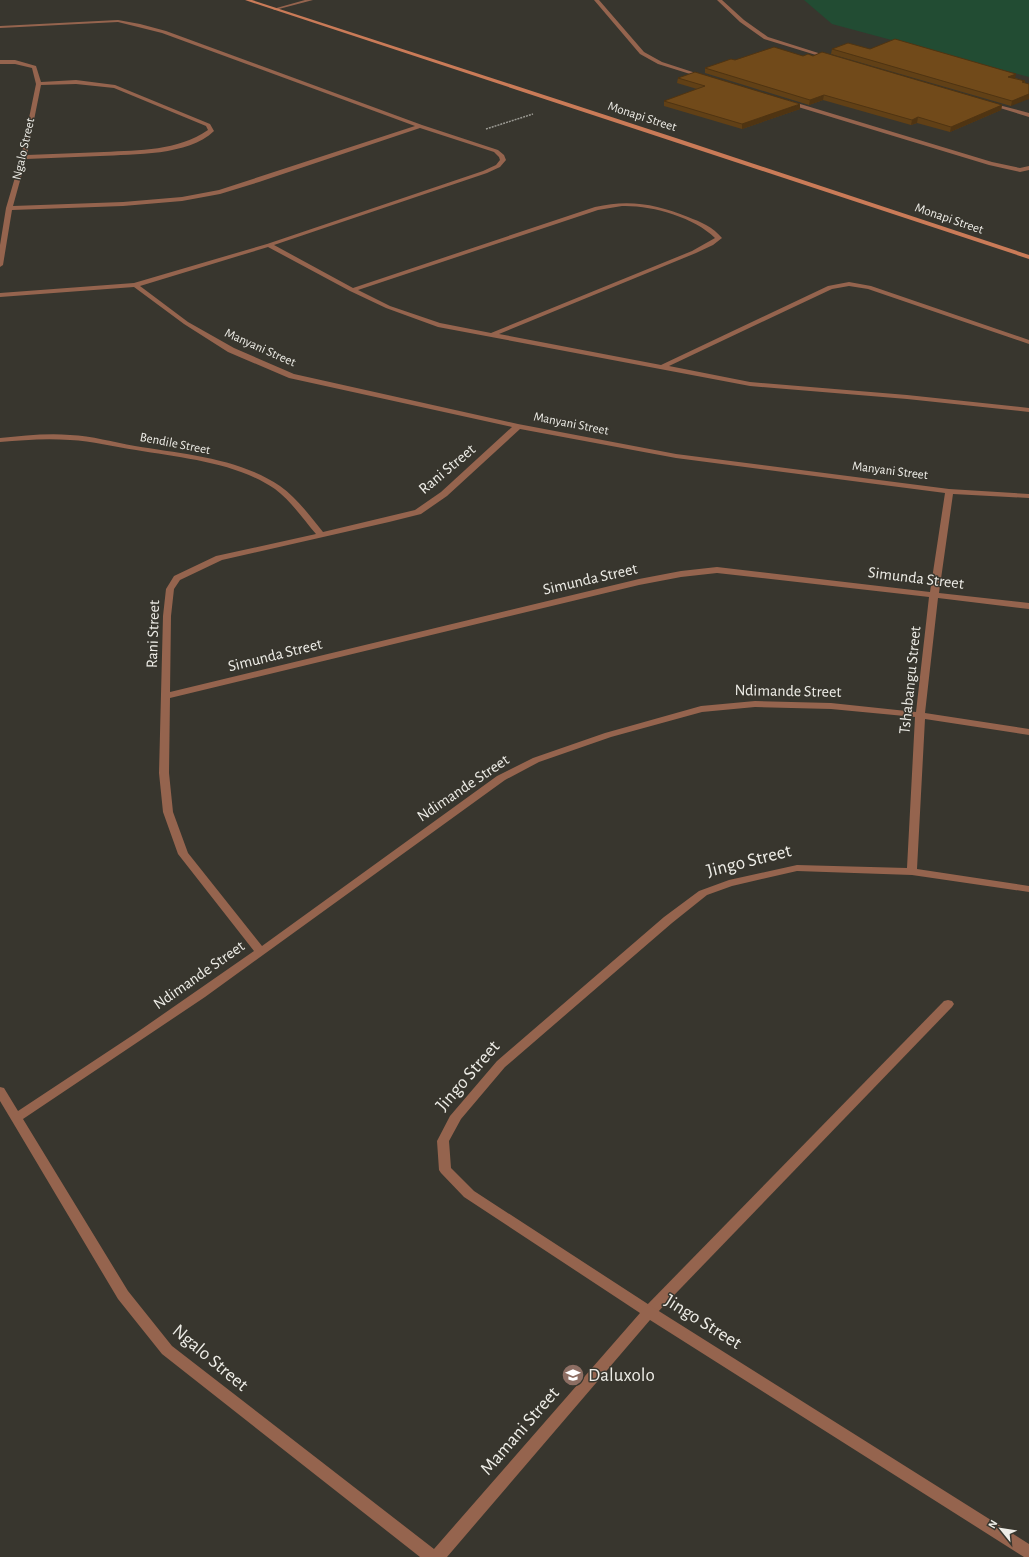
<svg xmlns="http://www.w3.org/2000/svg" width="1029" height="1557" viewBox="0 0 1029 1557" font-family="'Alegreya Sans',sans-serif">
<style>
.green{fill:#224c33}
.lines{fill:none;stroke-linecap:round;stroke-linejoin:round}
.path{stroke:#9a9992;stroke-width:1.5;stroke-dasharray:2 1;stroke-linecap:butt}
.lane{fill:#95644e;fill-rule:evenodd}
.street{fill:#95644e;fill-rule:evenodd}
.secondary{fill:#ca7b58;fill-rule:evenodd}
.wall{fill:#614016}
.shaded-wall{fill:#4f3412}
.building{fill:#714a1a;stroke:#4f3412}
.labels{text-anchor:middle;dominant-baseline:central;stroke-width:3;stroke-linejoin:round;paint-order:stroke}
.far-street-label{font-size:13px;fill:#eeede7;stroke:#38362e}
.street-label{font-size:16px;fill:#eeede7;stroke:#38362e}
.near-street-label{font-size:19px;fill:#eeede7;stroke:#38362e}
.near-poi-label{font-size:19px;fill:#eeede7;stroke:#38362e;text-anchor:start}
</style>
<rect width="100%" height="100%" fill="#38362e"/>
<path class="green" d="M804 0H1029V77L832 24Z"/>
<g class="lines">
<path class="path" d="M486 129 533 114"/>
<path class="lane" d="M948 1000 952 1001 954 1004 952 1007 654 1316 649 1318 644 1316 642 1312 644 1308 944 1001Z"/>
<path class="street" d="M305 0H313L275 10 273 9Z
M594 0H599L644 52 662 62 708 77 703 78 658 64 640 54Z
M717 0H722L744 20 768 37 834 58 829 59 764 39 740 22Z
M118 20 140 24 166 31 422 125 498 150 504 155 506 160 500 167 487 173 274 245 353 288 595 207C628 199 657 204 688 217 701 222 713 227 722 238L713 245 696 253 499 334 661 365 828 286 849 282 871 286 1029 340V344L868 289 849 286 832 289 669 366 750 382 907 395 1029 408V412L907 399 750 386 438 327 386 308 350 291 268 247 140 286 188 322 234 348 294 374 518 424 676 454 949 489 1029 494V498L953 494 939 593 1029 603V609L938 598 925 713 1029 729V735L925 719 917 869 1029 886V892L912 875 797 871 732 886 707 895 672 923 505 1067 461 1119 449 1141 451 1168 474 1191 654 1308 1029 1544V1557H1024L650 1320 447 1557H420L162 1354 118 1299 12 1121 0 1101V1087L4 1088 18 1111 136 1033 254 951 178 854 163 812 159 773 163 616 166 589 174 576 216 556 316 534C303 519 291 501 275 489 235 462 182 458 136 450 114 447 92 441 70 440 46 438 23 440 0 442V438C23 436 46 433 70 435 92 436 113 442 135 446 183 454 239 458 280 486 297 498 310 516 323 532L415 510 441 492 512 427 289 378 228 352 184 324 134 287 0 297V293L134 283 267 244 483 171 496 165 500 160 499 157 494 152 420 128 259 182 220 194 182 201 123 206 12 210 3 265 0 267V245L6 208 21 157 36 84 32 68 15 64H0V60H15L36 66 41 82 76 80 115 85 210 124 214 131C188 156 134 154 100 156 75 157 51 158 26 159L13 206 123 202 182 197 219 190 415 126 162 33 118 22 0 28V26ZM76 84 114 88 206 126 208 130C177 151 140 150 104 152 79 153 53 154 27 155L41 85ZM622 206C651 205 694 217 715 238L692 251 491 333 440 323 390 306 358 290 598 210ZM520 429 676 458 945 493 930 592 717 567 681 571 639 579 170 692 171 616 174 589 180 580 222 560 389 522 421 514 447 496ZM717 573 929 597 916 712 831 703 755 701 701 706 605 733 533 758 497 776 262 946 188 853 173 812 169 773 170 698 639 585 681 577ZM755 707 831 709 915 717 907 868 797 865 729 880 699 891 664 917 497 1061 450 1116 437 1141 439 1170 441 1173 464 1197 640 1313 434 1549 172 1346 128 1291 23 1119 205 997 505 780 539 762 611 737 702 712Z
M787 100 992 162 1020 168 1029 166V170L1020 172 989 165 785 103 784 102Z
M987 102 1029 113V117L987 104Z"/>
<path class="secondary" d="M245 0H252L682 140 1029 255V259Z"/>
</g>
<path class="wall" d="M832 49H870L1015 78 1025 81V83L1011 106 831 54Z
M803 56 1002 105 1001 110 950 132 917 123 911 125 823 100 809 105 705 73V68L735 60Z
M678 78 800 109 742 129 664 106V101L697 89 677 83Z"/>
<path class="shaded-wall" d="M1016 74 1015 79 1008 77Z
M1029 94V99L1011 106 1012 101Z
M824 95 823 100 809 105 810 100Z
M800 104V109L742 129V124Z
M1002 105 1001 110 950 132 951 127Z
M918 117 917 123 911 125 912 120Z"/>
<path class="building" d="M895 39 1016 74 1008 77 1025 81 1022 82 1029 84V94L1012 101 832 49 848 43 870 49Z
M774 47 803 56 808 54 813 56 822 52 1002 105 951 127 918 117 912 120 824 95 810 100 705 68 731 59 735 60Z
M695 72 800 104 742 124 664 101 705 86 678 78Z"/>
<defs>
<g id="school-disc" transform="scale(1.15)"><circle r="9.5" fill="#8d6e63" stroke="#38362e"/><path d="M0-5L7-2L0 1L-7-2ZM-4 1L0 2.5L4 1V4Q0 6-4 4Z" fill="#fff"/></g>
</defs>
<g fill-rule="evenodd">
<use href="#school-disc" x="573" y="1375"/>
</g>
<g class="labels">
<g class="far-street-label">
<text transform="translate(642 117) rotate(18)">Monapi Street</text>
<text transform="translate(24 149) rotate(-77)">Ngalo Street</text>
<text transform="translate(949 219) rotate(19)">Monapi Street</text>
<text transform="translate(260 348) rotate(24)">Manyani Street</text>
<text transform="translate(571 424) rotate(11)">Manyani Street</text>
<text transform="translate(175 444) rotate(11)">Bendile Street</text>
<text transform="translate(890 471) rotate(7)">Manyani Street</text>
</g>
<g class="street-label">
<text transform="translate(447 469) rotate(-40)">Rani Street</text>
<text transform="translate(916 578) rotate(7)">Simunda Street</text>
<text transform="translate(590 579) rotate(-13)">Simunda Street</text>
<text transform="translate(153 634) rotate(-88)">Rani Street</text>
<text transform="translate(275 655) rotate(-14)">Simunda Street</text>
<text transform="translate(910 680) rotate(-84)">Tshabangu Street</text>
<text transform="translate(788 691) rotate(1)">Ndimande Street</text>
<text transform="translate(463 788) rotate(-34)">Ndimande Street</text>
<text transform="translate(199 975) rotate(-35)">Ndimande Street</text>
</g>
<g class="near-street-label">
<text transform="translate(749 861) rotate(-14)">Jingo Street</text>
<text transform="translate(468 1076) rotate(-49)">Jingo Street</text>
<text transform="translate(703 1322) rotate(32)">Jingo Street</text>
<text transform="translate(210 1358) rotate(40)">Ngalo Street</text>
<text transform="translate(520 1431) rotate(-49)">Mamani Street</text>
</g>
<g class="near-poi-label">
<text x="588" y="1375">Daluxolo</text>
</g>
</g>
<g transform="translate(1001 1529) rotate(300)" stroke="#38362e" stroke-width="3" paint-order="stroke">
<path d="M0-3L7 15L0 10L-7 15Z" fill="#eeede7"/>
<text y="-6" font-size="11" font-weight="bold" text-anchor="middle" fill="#eeede7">N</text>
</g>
</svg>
